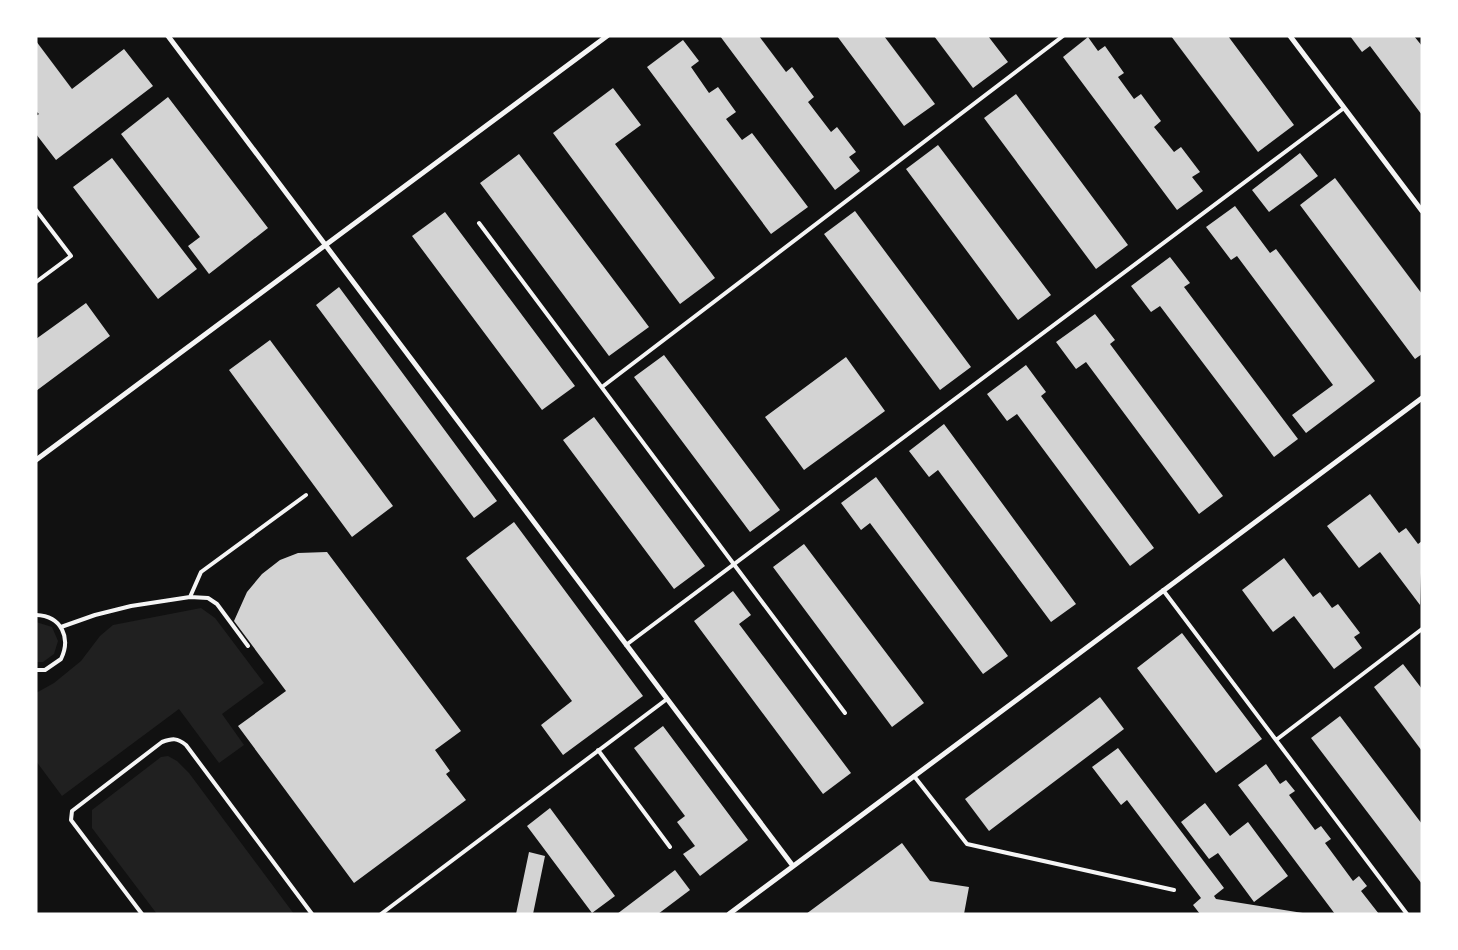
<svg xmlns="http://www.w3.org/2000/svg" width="1458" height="950" viewBox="0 0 1458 950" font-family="Quicksand,sans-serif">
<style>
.green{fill:#202020}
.building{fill:#d3d3d3}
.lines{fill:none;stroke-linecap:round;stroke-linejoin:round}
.service{stroke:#f5f5f5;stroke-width:4}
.minor{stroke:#f5f5f5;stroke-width:5}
</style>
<rect width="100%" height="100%" fill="#111"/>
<path class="green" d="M201 608 215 618 264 683 222 714 244 745 219 763 179 709 62 796 36 761V693L54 683 81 661 100 636 113 625Z
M36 622 52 627 58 641 54 654 43 662H36Z
M168 756 177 761 189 773 294 914H157L92 828V810L161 757Z"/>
<path class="building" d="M720 36H759L786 72 792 67 814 97 808 102 831 132 837 127 856 152 849 157 860 171 835 190Z
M837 36H884L935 104 904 126Z
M934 36H988L1008 62 973 88Z
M1171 36H1228L1294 125 1258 152Z
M1350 36H1414L1422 46V115L1370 46 1362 52Z
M1088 37 1098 51 1105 46 1124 73 1118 77 1134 99 1141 94 1161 121 1154 127 1174 152 1181 147 1200 172 1192 177 1203 191 1177 210 1063 57Z
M683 40 699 61 691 67 709 93 718 87 736 112 726 119 742 140 752 133 808 207 771 234 647 67Z
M36 41 72 89 124 49 153 86 56 160 36 134V116L39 114 36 111Z
M613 88 641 125 615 144 715 278 680 304 553 133Z
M1016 94 1128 245 1096 269 984 118Z
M168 97 268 228 209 274 188 246 200 237 121 134Z
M938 145 1051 295 1018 320 906 169Z
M1300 153 1318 176 1269 212 1252 190Z
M519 154 649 327 609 356 480 183Z
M112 158 197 269 158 299 73 187Z
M1335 178 1422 294V354L1415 359 1300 205Z
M1235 206 1270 253 1276 249 1375 381 1306 433 1292 415 1333 385 1237 256 1231 260 1206 227Z
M855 211 971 367 940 390 824 234Z
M445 212 575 386 542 410 412 236Z
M1170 257 1190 283 1184 287 1298 439 1274 457 1160 306 1151 312 1131 286Z
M339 287 497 501 474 518 316 305Z
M86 303 110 336 36 391V339Z
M1095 314 1115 340 1110 344 1223 496 1199 514 1086 362 1076 369 1056 342Z
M270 340 393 506 352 537 229 370Z
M664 355 780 510 750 532 634 377Z
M846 357 885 411 804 470 765 417Z
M1026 365 1046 392 1041 396 1154 548 1130 566 1017 414 1007 421 987 394Z
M594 417 705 566 674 589 563 440Z
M944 424 1076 604 1051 622 938 470 929 477 909 451Z
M876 477 1008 656 983 674 870 523 861 530 841 503Z
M1370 494 1399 533 1406 528 1418 544 1422 541 1420 605 1380 552 1359 568 1327 526Z
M514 522 643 696 563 755 541 725 572 701 466 558Z
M804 544 924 703 892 727 773 567Z
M327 552 461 731 435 750 450 771 446 774 466 800 354 883 238 726 286 691 234 621 247 592 262 574 280 560 298 553Z
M1284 558 1313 597 1320 592 1332 608 1338 604 1360 633 1354 637 1362 648 1334 669 1294 616 1273 632 1242 590Z
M733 591 751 615 739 624 851 773 823 794 694 621Z
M1182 633 1262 739 1216 773 1137 668Z
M1403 664 1422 689V751L1374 687Z
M1100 697 1124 729 989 831 965 799Z
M1340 716 1422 824V884L1311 738Z
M663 726 748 840 700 876 683 854 695 846 677 822 685 816 634 748Z
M1118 748 1224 888 1214 896 1216 899 1309 914H1200L1193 905 1201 898 1127 800 1121 805 1092 767Z
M1266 764 1280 784 1286 780 1295 791 1289 795 1315 830 1321 826 1331 839 1325 843 1353 881 1359 876 1367 886 1361 891 1379 914H1335L1238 785Z
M1205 803 1230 836 1248 822 1288 876 1254 902 1218 853 1209 859 1181 822Z
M550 808 615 896 592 913 527 826Z
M902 843 930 881 969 887 964 914H806Z
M529 852 545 856 533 914H516Z
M675 870 690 890 658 914H617Z"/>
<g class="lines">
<path class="service" d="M36 210 71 256 36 282
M479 223 845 713
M602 387 1063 36
M1163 590 1407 914
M190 597 201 572 306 495
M36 615C62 616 71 638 61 659L45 670H36
M61 627 95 615 131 606 190 597 208 598 217 604 248 646
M626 645 1344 108
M1276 740 1422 629
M598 750 670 847
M914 776 967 844 1174 890
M142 914 71 820 72 811 162 742C173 738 177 738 186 745L312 914
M381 914 667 699"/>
<path class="minor" d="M168 36 793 866
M1290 36 1422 211
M36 460 607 36
M729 914 1422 398"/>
</g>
<rect width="1458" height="950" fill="none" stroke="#ffffff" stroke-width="75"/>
</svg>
